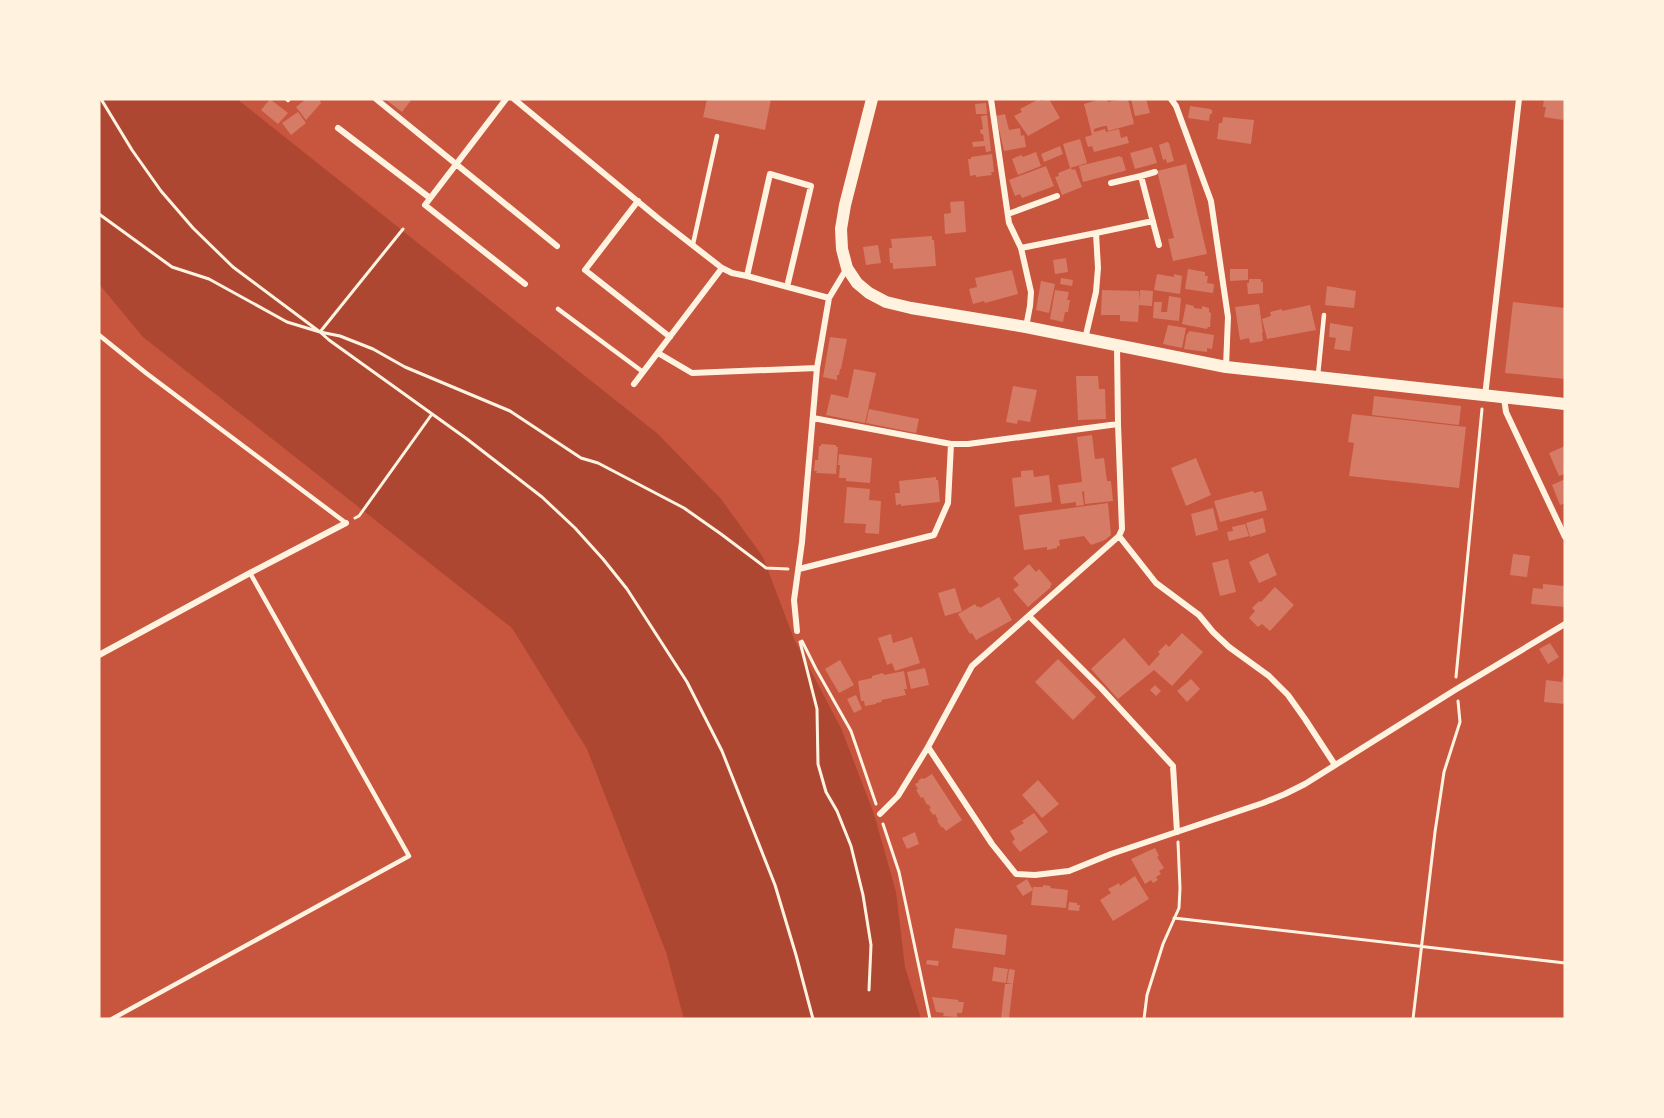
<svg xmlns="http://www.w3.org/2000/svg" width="1664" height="1118" viewBox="0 0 1664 1118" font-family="Georgia,serif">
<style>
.green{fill:#ae4732}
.building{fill:#d67c66}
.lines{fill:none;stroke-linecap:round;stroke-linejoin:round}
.path{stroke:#fff3e0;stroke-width:3}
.service{stroke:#fff3e0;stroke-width:4.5}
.minor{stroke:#fff3e0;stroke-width:6}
.secondary{stroke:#fff3e0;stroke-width:12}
</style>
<rect width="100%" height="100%" fill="#c8553d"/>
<path class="green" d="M99 99H237L658 434 721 499 763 557 794 639 841 728 874 814 896 892 905 967 921 1019H684L666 952 587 749 512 628 143 337 99 284Z"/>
<path class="building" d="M270 99 288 113 278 124 261 110Z
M306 99H319L321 103 306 120 296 107Z
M385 99H412L402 112Z
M707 99H771L765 130 703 117Z
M1039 99 1041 101 1049 99 1060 118 1028 136 1014 116 1022 112 1020 109Z
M1101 99 1107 100 1108 102 1121 99H1128L1134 124 1108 131 1107 126H1104L1094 129V132L1105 129 1106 132 1119 129 1121 138 1127 136 1129 143 1094 152 1092 146 1088 147 1085 137 1092 135 1084 104Z
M1131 99H1146L1150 113 1135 116Z
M1544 99H1565V117H1564L1563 120 1544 117 1546 107H1543Z
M986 103 987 114H976L975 104Z
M1190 106 1210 109 1212 110V114H1210L1209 121 1188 118Z
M298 112 306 123 291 135 282 123Z
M1005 114 1009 130 1020 128 1021 136 1024 135 1026 147 1004 151 996 116Z
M987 115 991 151 986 152 985 146 973 147 972 142 984 141 983 134H981L980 130 983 129 981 116Z
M1223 117 1254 120 1251 144 1217 139 1219 123H1222Z
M1080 139 1087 163 1070 168 1063 144Z
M1167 142 1169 143 1174 161 1167 163 1166 159 1163 160 1159 145Z
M1060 146 1063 154 1044 162 1041 154Z
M1152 147 1157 163 1135 169 1130 153Z
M1036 152 1041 166 1018 175 1012 159 1021 155 1023 157Z
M992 154 994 172H991L992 175 976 177V175L970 176 968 159H971V157Z
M1120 156V157H1122L1126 170 1124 171 1083 182 1079 166Z
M1186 164 1207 254 1173 261 1168 239 1174 238 1157 171Z
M1046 166 1054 186 1022 198 1020 194 1015 196 1009 180Z
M1071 168 1072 170 1075 169 1082 187 1062 195 1055 177 1059 176 1058 173Z
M964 201 966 232 945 234 944 214 951 213 950 202Z
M932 236V240H934L936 266 893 269V263H890L889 248H892L891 239Z
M878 245 881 263 866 265 863 247Z
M1066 258 1068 272 1055 274 1053 260Z
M1188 269 1205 272V276H1208L1207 283 1214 284 1213 293 1185 289Z
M1230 269H1248V280L1230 281Z
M1012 270 1018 294 985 303 984 301 973 304 969 289 977 287 975 278Z
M1157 274 1174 277V274L1182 276 1180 294 1154 290Z
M1061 278 1073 280 1072 286 1060 284Z
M1249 279H1261V282H1263V293L1248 294 1247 283H1249Z
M1041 281 1055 284 1049 313 1036 310Z
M1327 286 1356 291 1354 308 1325 305Z
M1055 290 1069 292 1067 300H1070L1068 312H1065L1063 322 1050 319Z
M1102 290 1139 291 1140 301V290L1153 291 1152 306 1139 305 1138 322 1120 321V315H1101Z
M1169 296 1181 298 1179 321 1153 318 1154 302H1162L1161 312H1167Z
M1513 302 1565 308V379L1505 373Z
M1186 304 1194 306V308L1202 309V306L1209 308V312L1211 313 1210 327H1208L1207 329 1182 324Z
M1259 304 1263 333H1262L1263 341 1250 343 1249 338 1240 340 1235 307Z
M1310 305 1316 330 1267 339 1262 319 1271 316 1270 312 1282 309V311Z
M1330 323 1353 327 1350 351 1334 349 1336 338 1329 337Z
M1168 325 1186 328 1182 348 1163 344Z
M1189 331 1214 335 1212 349 1207 348V352L1184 349 1187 333 1188 334Z
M830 337 847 339 841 369H840L839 375H837V380L823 377Z
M854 369 876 373 865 423 826 415 831 394 848 398Z
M1076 376H1098L1099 389H1105L1106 419 1078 420Z
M1013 386 1037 390 1030 422 1018 420 1017 424 1006 422Z
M1374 396 1461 406 1459 425 1372 415Z
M869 409 919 419 916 433 866 423Z
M1352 414 1466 427 1459 488 1349 476 1354 443 1348 442Z
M1092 435 1095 459 1104 458 1107 481H1111L1113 501 1085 504 1084 491 1082 492 1084 505 1076 506V502L1061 504 1058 485 1082 482 1077 437Z
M821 444 836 445V447H838L836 474 816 473 817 471H814L815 460H818L819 446H821Z
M1565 446V474L1559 476 1549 453Z
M839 454 872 458 870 483 846 481V478H839L840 465H838Z
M1196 458 1211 495 1186 506 1171 468Z
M1033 470 1034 477 1049 475 1052 502 1015 507 1012 478 1021 477V471Z
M936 477V480H938L940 502 901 506V504L896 505 895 493H900L899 481Z
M1565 479V503L1560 505 1552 485Z
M847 487 870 489 869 500 881 501 879 534 865 533 866 524 844 523Z
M1253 491 1254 493 1262 491 1267 510 1220 522 1214 501Z
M1108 503 1111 535 1105 540 1091 545 1084 536 1059 540 1060 546H1057V548L1047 550V547L1024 550 1019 515Z
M1213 508 1218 530 1196 536 1191 514Z
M1263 518 1266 532 1250 537 1246 523Z
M1245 524 1249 536 1229 541 1227 532 1233 531 1232 527Z
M1268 553 1277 575 1259 583 1249 562Z
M1513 554 1530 556 1527 577 1510 575Z
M1228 559 1236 592 1220 596 1212 563Z
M1029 564 1036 572 1039 569 1052 584 1050 586 1051 587 1028 607 1013 590 1019 585 1013 578Z
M1543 584 1564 586 1565 607 1531 604 1533 588 1543 589Z
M1275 587 1294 605 1270 631 1262 624 1258 627 1249 618 1255 611 1252 608 1259 601 1261 602Z
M955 588 962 611 945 616 938 593Z
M999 597 1012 620 976 640 972 633 970 634 958 614 975 604 977 607 979 606 980 608Z
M1182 633 1203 652 1172 686 1154 670 1118 699 1091 669 1124 638 1149 666 1160 654 1158 652 1166 644 1169 647Z
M891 634 893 643 912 637 920 663 895 671 892 663 887 665 878 638Z
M1550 643 1559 657 1548 664 1539 649Z
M1058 659 1096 697 1073 720 1035 682Z
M840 660 854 685 839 693 825 669Z
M925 668 929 685 911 689 907 672Z
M904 671 907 689H904L906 695 881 700 882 702 876 703V704L865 706 864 701H861L858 681 872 678V676L883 673 884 675Z
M1563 676H1565V704L1544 702 1546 680 1562 682Z
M1191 679 1200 689 1187 702 1177 691Z
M1155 685 1161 691 1156 696 1150 690Z
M856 695 862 709 854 713 847 699Z
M932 774 962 820 946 831 943 827 942 828 937 821 938 820 935 814 933 815 929 809 931 808 928 804 927 805 923 797 921 798 916 790 918 789 915 784 919 782 918 781 922 778 924 779Z
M1038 780 1059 804 1042 818 1022 795Z
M1034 813 1048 832 1020 852 1012 842 1015 839 1010 831 1024 823 1022 821Z
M915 832 919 844 907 849 902 838Z
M1155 848 1159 856 1157 857 1164 868 1159 871 1161 874 1156 877 1158 880 1153 883 1151 880 1145 884 1131 859Z
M1135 876 1149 899 1113 921 1100 900 1111 893 1108 889 1119 883 1120 886Z
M1027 879 1033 890 1023 896 1016 886Z
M1043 885 1051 886 1050 888 1068 890 1066 908 1031 905 1033 887H1043Z
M1069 902 1077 903V905H1080L1079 911 1068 910Z
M955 928 1007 935 1005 955 952 948Z
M927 960 939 961 938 966 926 964Z
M994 967 1008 969 1006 983 992 981Z
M1009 969 1015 970 1013 984 1007 983Z
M1005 984H1013L1009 1019H1001Z
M932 997 959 1000 958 1002H964L962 1013H957V1017L943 1016 944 1013 936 1012Z"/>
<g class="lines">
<path class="path" d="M101 99 132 150 161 191 193 228 233 267 320 332 329 340 467 439 542 497 575 528 603 559 627 589 687 682 722 751 775 885 796 955 813 1019
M99 214 172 267 209 279 287 322 320 332 340 336 373 349 405 367 510 411 581 458 598 463 684 508 721 534 766 568 788 569
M320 332 403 229
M355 518 359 516 432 414
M802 641 816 669 851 731 876 804
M800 642 817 709 818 764 826 792 837 811 851 846 863 895 871 945 869 990
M1456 677 1482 409
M883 824 899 872 930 1019
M1174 918 1565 963
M1144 1019 1147 995 1163 944 1179 908 1180 888 1178 842
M1413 1019 1435 832 1444 772 1460 722 1458 701"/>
<path class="service" d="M287 99 288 100
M693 244 717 136
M558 309 643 372
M99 335 146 373 346 523
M1318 375 1324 315
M112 1019 409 856 250 573"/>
<path class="minor" d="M376 99 557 246
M506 99 425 205 525 284
M514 99 659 219 722 268 732 273 747 276 829 298
M991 99 1009 223 1021 248 1031 292 1030 306 1026 327
M1171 99 1176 106 1211 201 1228 317 1226 367
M338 128 430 198
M1155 172 1141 176 1159 245
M1111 183 1141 176
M638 201 585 270 670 337
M1008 214 1057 196
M1096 233 1153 221
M1021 248 1096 233 1098 268 1096 292 1085 339
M747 276 770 174 811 186 787 287
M658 353 692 373 817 368
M634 384 722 268
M1485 396 1519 99
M1504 398 1506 412 1565 537
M813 418 951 444H968L1118 424
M1119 536 1156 583 1199 615 1213 632 1229 647 1269 676 1288 695 1305 719 1335 765
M799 569 934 535 948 503 951 444
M1029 616 1101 688 1173 766 1177 832
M797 631 794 600 802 542 817 368 829 298 847 268
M99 655 250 573 346 523
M928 747 992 844 1016 874 1035 875 1069 871 1111 854 1263 803 1285 794 1305 784 1455 690 1565 624
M880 814 898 796 928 747 972 666 1119 536 1122 529 1118 424 1117 346"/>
<path class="secondary" d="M872 99 845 205 841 229 842 249 847 268 857 283 869 293 886 302 911 308 1026 327 1226 367 1565 404"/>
</g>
<rect width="1664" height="1118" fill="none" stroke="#fff3e0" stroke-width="201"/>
</svg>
